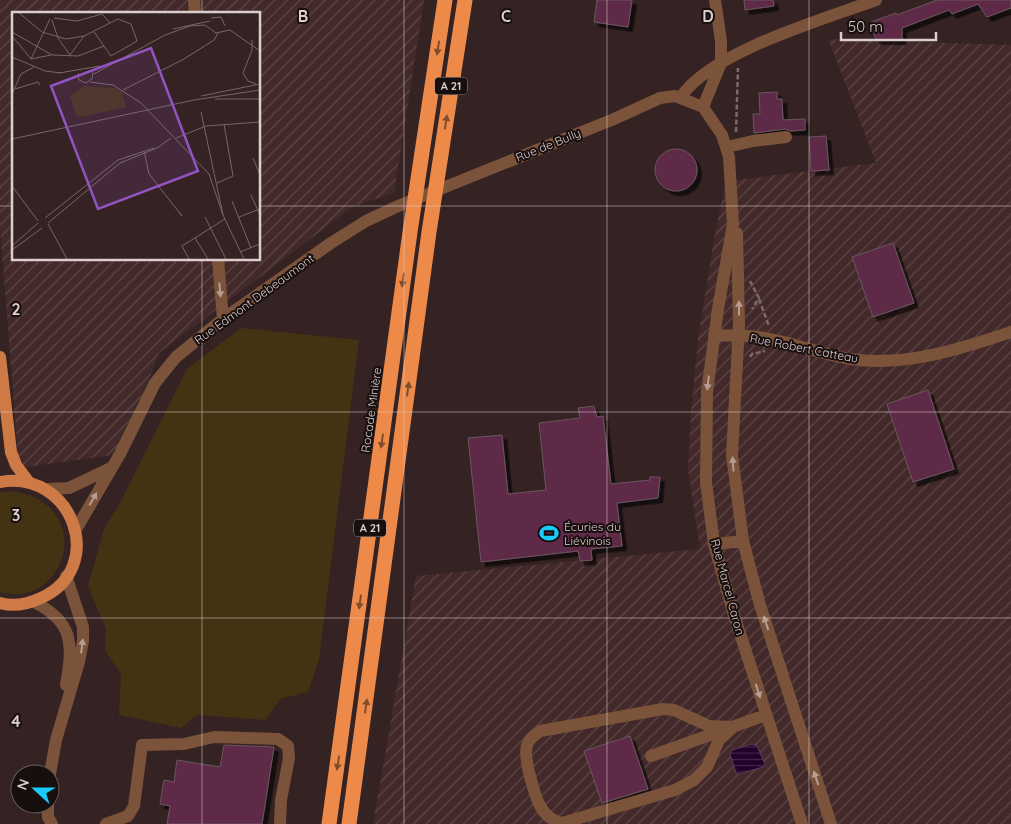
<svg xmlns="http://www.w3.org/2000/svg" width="1011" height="824" viewBox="0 0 1011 824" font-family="Quicksand,sans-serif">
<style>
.industrial{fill:url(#industrial-furrows);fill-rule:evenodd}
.green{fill:#433313}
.water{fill:url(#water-rules);stroke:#5a3f5c}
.building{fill:#5e2a46;stroke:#6a5760;filter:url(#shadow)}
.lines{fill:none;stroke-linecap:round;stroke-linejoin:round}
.path{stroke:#7b6a6a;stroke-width:2.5;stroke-dasharray:5 2.5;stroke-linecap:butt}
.minor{stroke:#7b533b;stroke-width:12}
.major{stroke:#cd7a47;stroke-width:12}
.highway{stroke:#ed8a4a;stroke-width:15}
.oneway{fill:#824c2c}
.oneway2{fill:#b59d93}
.grid{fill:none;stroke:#dccece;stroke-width:1;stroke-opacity:0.55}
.labels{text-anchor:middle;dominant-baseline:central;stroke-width:4;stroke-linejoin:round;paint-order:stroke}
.shield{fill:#170e0e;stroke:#a19494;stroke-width:1}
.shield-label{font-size:11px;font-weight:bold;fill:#dccece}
.street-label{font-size:12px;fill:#dccece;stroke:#170e0e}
.poi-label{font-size:12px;fill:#dccece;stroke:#170e0e;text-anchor:start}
.inset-road{fill:none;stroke:#786767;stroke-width:1}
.view{fill:#9354c3;fill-opacity:0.15;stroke:#9354c3;stroke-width:2.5}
.inset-edge{fill:none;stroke:#dccece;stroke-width:2.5}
.grid-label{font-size:16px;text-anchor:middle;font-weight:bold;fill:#dccece;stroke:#170e0e;stroke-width:4;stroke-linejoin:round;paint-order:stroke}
</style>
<defs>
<pattern id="industrial-furrows" width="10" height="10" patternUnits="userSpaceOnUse" patternTransform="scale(1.25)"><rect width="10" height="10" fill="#432929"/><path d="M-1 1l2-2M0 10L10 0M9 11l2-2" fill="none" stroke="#5e4747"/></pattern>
<pattern id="water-rules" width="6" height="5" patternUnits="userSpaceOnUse" patternTransform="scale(1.25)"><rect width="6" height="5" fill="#22022b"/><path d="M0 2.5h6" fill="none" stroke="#422649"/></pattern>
<filter id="shadow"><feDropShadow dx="4.5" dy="4.5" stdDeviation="0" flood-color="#0009"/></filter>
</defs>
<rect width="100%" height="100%" fill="#352222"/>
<path class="industrial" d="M0 0H424L394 193 354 206 159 353 120 454 19 468 0 228ZM14 14H259V259H14Z
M828 39 1011 45V824H373L416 576 700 549 688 469 691 412 698 339 714 238 726 181 876 163Z"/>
<path class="green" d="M241 328 359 340 319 660 308 692 280 699 266 720 197 715 181 728 119 715 121 674 105 651 106 629 88 586 104 529 121 501 187 369Z
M11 491C98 502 67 611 0 592V493Z"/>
<path class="water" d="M752 744 757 746 765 764 763 767 739 774 736 773 730 754 732 750Z"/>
<path class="building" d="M597 0H632L628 27 594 22Z
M744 0H773L774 6 745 10Z
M937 0H1011V8L987 17 978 4 952 14 949 10 902 28V40H876L871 22 896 13 897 15Z
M777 92V99H782L783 120 805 119V130L791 131 785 129 754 133 753 114H760L759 93Z
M826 136 829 170 811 171 809 137Z
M655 170a21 21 0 1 1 42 0a21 21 0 1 1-42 0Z
M893 243 914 303 873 317 852 257Z
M928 390 954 469 913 482 887 404Z
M594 406 597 417 603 416 611 484 650 480V477H660L658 498 617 503 622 546 591 549 592 560 580 561 578 551 481 562 468 438 502 435 508 494 546 490 539 423 580 418 578 408Z
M630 736 648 789 602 803 584 751Z
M224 745 274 747 262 824H167L170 806 160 804 164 780 174 782 177 760 220 767Z"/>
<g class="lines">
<path class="path" d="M736 132 738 68
M750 281 759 298 752 309
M759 299 769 326
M750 357 752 354 765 351"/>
<path class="minor" d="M194 0 195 14
M681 97C710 52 824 19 876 0
M703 107 722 135 729 157 733 224 718 309 707 392 706 482 714 544 734 615 802 824
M703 107 721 63V41L715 0
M727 147 753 141 786 137
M737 233 739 325 732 455 743 541 760 605 831 824
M218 259 223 319
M714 335C725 336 736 335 748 336 783 338 817 354 851 359 905 367 961 349 1011 332
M47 489 69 488 111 468
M75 531 120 454 155 383 176 357 223 319 331 243 366 221 398 206 614 119 660 98 675 96 703 107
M714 544 743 541
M34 602C74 622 73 644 66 685
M663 709 674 710 709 726 733 727 719 740 707 767 694 780 675 790 562 823C555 821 549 818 545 813 536 804 523 758 527 746 528 739 534 736 540 731Z
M651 756 766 715
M50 774 56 740 79 662 83 641V627L66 576
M48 804V817L52 824
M106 824 128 816 134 806 142 745 184 744 214 737 278 739 288 746 289 758 281 800 280 824"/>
<path class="major" d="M0 357 11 452 16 465 28 481
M0 482C73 469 108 568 41 598 28 604 14 607 0 603"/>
<path class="highway" d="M329 824 410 232 445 0
M349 824 429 232 465 0"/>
</g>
<defs><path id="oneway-solid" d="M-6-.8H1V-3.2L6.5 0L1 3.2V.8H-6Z" transform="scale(1.25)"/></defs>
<g class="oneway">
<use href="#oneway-solid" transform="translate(438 48) rotate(99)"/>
<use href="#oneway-solid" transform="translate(446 122) rotate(-81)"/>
<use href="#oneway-solid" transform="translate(403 280) rotate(98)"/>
<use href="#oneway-solid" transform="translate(408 389) rotate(-82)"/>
<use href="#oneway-solid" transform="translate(382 441) rotate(98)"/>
<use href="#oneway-solid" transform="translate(360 602) rotate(98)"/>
<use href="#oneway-solid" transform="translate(366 706) rotate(-82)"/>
<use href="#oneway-solid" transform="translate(338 763) rotate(99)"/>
</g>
<g class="oneway2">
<use href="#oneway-solid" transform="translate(220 290) rotate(85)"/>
<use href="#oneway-solid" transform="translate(739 308) rotate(-90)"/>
<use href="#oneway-solid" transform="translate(708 383) rotate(97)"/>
<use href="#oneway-solid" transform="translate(733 464) rotate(-94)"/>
<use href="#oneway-solid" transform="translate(93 499) rotate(-60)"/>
<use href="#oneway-solid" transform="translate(766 623) rotate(-108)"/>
<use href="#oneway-solid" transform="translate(82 646) rotate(-83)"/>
<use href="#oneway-solid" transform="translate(758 691) rotate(72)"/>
<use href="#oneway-solid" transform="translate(816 778) rotate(-108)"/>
</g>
<path class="grid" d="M202 0V14M404 0V824M607 0V824M809 0V824M0 206H14M259 206H1011M202 259V824M0 412H1011M0 618H1011"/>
<defs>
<g id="stadium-bare" transform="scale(1.5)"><path d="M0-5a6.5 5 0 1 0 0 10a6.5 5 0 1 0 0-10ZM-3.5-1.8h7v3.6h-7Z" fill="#1acafc" stroke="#170e0e" stroke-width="2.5" paint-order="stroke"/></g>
</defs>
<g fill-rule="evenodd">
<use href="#stadium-bare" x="549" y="533"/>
</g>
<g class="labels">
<g class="shield">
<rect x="435" y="77.5" width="32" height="17" rx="4"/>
<rect x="354" y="519.5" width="32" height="17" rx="4"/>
</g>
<g class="shield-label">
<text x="451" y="86">A 21</text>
<text x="370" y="528">A 21</text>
</g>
<g class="street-label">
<text transform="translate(548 145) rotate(-22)">Rue de Bully</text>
<text transform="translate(254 299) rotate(-36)">Rue Edmont Debeaumont</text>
<text transform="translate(804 348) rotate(11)">Rue Robert Catteau</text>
<text transform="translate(371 410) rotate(-82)">Rocade Minière</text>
<text transform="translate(728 587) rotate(75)">Rue Marcel Caron</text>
</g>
<g class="poi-label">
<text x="564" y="526">Écuries du<tspan x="564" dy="14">Liévinois</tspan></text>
</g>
</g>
<g transform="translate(12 12)">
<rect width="248" height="248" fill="#352222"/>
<path d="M72 74 103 76 110 80 114 95 69 105 64 102 58 84Z" fill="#433313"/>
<path class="inset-road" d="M6 0 30 20 54 27 72 24 106 7 119 12 125 29 99 44 82 20M42 6 65 9 90 2 98 11M199 6 209 5 213 14M40 8 46 26 58 43 72 24M161 17 198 9M0 20 40 43 66 44 92 34M0 24 19 47 39 43M240 28V38L231 61 236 69 244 72M0 45 33 59 49 61M19 47 38 7M47 61 88 54M66 61 67 68 74 71 80 67 81 60M82 62 153 23 178 14 193 13 204 21 218 18 248 39M78 70 101 73 129 91 197 162 211 203 232 247M3 77 26 70 28 73M111 78 172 47 202 28 206 21M0 82 9 62 22 55M189 84 248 72M203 87H248M189 100 211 203M164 126 194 114 248 110M0 127 182 88 248 78M132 139 137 162 170 204 167 200M241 146 248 163M205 171 221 164 212 112M0 174 26 209M239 183 248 203M220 189 239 236M193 205 214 247M227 205 248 197M33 206 106 148 142 136M36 211 108 151 145 136 159 126M36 212 55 247M183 226 196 247M0 234 26 211M0 238 30 216M228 240 248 232M177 247 170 234 213 207"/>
<path class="view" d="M139 36 186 159 86 197 39 74Z"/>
<rect width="248" height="248" class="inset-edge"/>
</g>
<g class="grid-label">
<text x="303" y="22">B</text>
<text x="506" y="22">C</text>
<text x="708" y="22">D</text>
<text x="16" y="315">2</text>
<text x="16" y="521">3</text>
<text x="16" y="727">4</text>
</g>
<g transform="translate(35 789) rotate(291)"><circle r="24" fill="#170e0e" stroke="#665b5b"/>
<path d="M0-4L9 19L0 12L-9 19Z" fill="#1acafc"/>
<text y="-8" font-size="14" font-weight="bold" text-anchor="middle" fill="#dccece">N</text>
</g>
<path d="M841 32v8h95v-8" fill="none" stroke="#dccece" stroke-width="2.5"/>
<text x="848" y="32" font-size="15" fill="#dccece" stroke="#170e0e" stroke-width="4" paint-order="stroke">50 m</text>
</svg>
